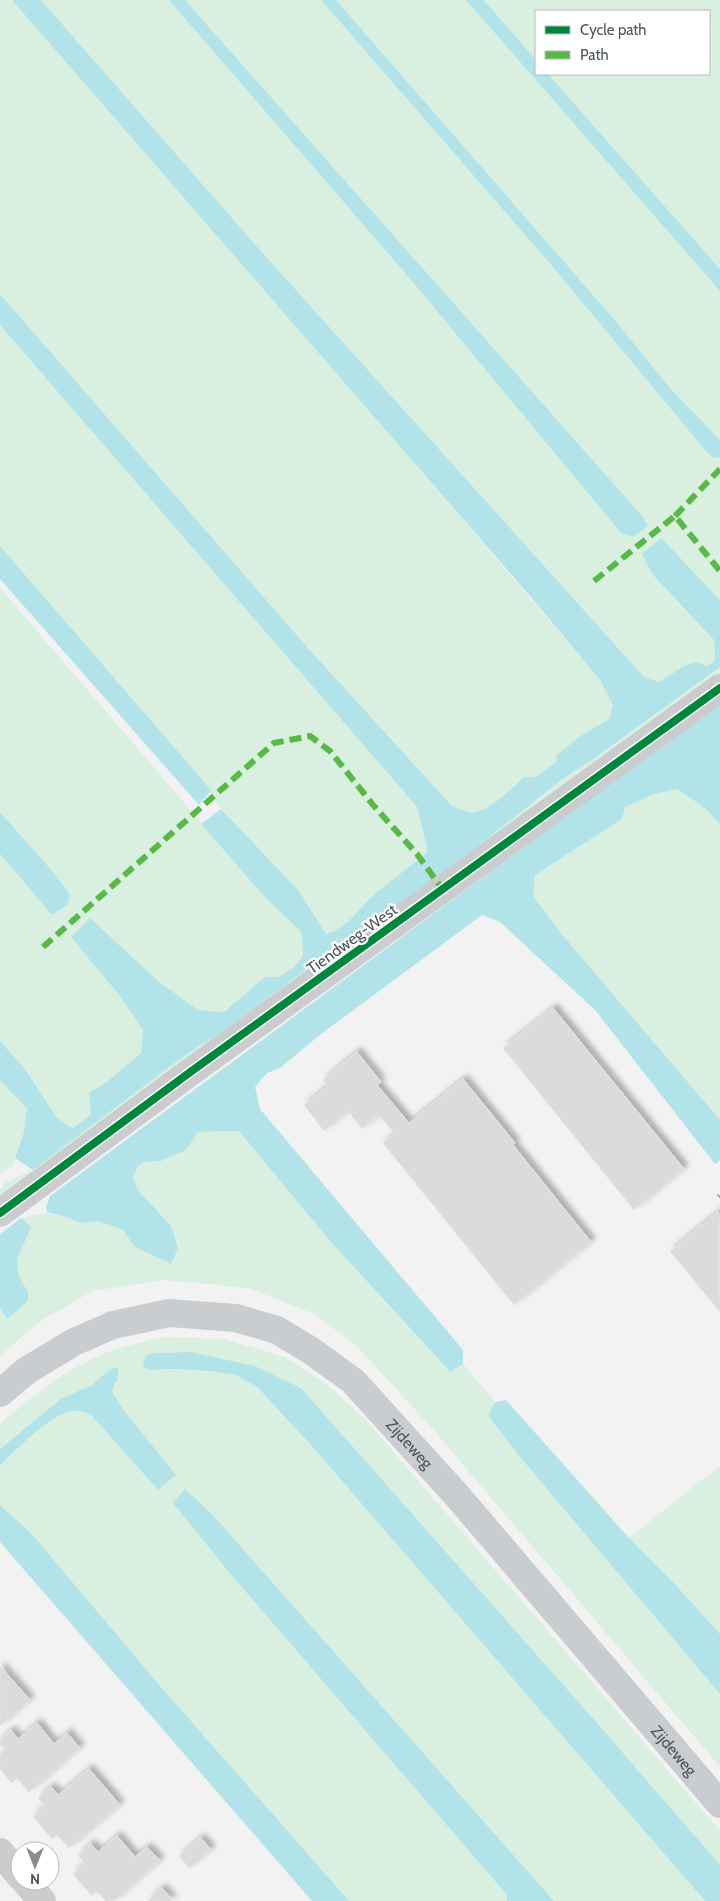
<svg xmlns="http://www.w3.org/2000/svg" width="720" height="1901" viewBox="0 0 720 1901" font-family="Cabin,sans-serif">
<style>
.green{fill:#d9efdf}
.water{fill:#b1e3e8}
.building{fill:#dbdbdc;stroke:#e3e4e4;filter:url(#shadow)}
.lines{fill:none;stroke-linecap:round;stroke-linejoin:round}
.street{stroke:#cacccd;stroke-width:28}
.secondary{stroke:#cacdcf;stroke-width:28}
.quiet{stroke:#58b947;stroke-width:6;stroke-dasharray:12 6;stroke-linecap:butt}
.cycleway-casing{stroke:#fff;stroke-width:11}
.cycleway{stroke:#00873e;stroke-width:8}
.labels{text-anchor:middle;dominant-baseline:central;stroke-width:4.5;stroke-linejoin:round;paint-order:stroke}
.street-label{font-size:16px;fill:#4a565c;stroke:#fff}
</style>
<defs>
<filter id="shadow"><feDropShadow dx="4.5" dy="-4.5" stdDeviation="2.5" flood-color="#0004"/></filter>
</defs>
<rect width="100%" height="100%" fill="#f2f2f2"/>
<path class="green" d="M0 0H12L394 439 600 680 613 705 609 719 579 737 557 761 536 777H524C512 788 492 809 475 812 468 813 459 809 452 806L307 647 0 294Z
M41 0H169L417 287 621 533 633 537 648 526 643 517 185 0H321L547 260 705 450 713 458 720 457V600L661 539 643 554 653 575 714 640 715 655 714 662 707 666 696 662 684 666 659 682 644 677 260 250Z
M336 0H466L720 291V440L670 388 613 318Z
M484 0H720V269L548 74H709V11H536V60Z
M0 325 417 807 427 847V853C409 867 391 880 374 895 356 910 350 927 326 934L298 890 221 809 0 553Z
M0 588 264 896 302 933 303 956 294 967 278 977H265L224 1012 198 1010 158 981 90 918 120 996 143 1030 141 1053 108 1081 89 1093 91 1115 73 1128 57 1118 25 1069 0 1041V854L52 915 54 873 0 812Z
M720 667V677L0 1203V1190L6 1182 33 1170 172 1065 199 1046 220 1034 301 973 457 863 565 777 592 760Z
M677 789 705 808 720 824V1120L560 932 533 896 535 875 622 819 625 807 654 794Z
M0 1080 27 1109 23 1136 12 1167 0 1173Z
M239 1131 330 1241 449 1372 463 1364 495 1402 488 1417 520 1457 720 1694V1767L431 1427 357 1346 314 1314 249 1288 163 1280 92 1291 41 1321 0 1355V1308L8 1318 28 1301V1292L19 1277 17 1260 31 1227 21 1218 47 1213 66 1217 81 1223 99 1221 123 1230 134 1246 171 1264 177 1248 171 1226 138 1190 133 1179 138 1166 144 1162 161 1161 186 1150 198 1132Z
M162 1337 224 1339 285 1357 326 1384 366 1420 720 1831V1865L597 1723 301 1388 255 1366 191 1352 154 1353 152 1370C173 1369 218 1368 237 1376 263 1387 291 1423 311 1445L705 1901H554L212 1514 185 1489 233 1577 507 1895V1901H349L161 1687 31 1533 0 1505V1466C16 1450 51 1413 73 1411 80 1410 86 1413 92 1416L157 1489 175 1474 125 1412 112 1392 116 1367 109 1371 92 1385 62 1398 0 1449V1424C34 1395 71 1365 113 1350 129 1345 146 1341 162 1337Z
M720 1466V1634L673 1582 629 1538Z"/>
<path class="water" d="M12 0H41L260 250 644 677 659 682 684 666 696 662 707 666 714 662 715 655 714 640 653 575 642 554 661 538 720 600V667L592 760 565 777 457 863 301 973 220 1034 199 1046 172 1065 33 1170 15 1158 23 1136 27 1109 0 1080V1041L25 1069 57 1118 73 1128 91 1115 89 1093 108 1081 141 1053 143 1030 120 996 71 937 90 918 158 981 198 1010 224 1012 265 977H278L294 967 303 956 302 933 264 896 201 824 221 809 298 890 326 934C350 927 356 910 374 895 391 880 409 867 427 853V847L417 807 0 325V294L307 647 452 806C459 809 468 813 475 812 492 809 512 788 524 777H536L557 761 556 756 579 737 609 719 613 705 600 680 530 596Z
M169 0H185L643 517 648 526 633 537 621 533 417 287Z
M321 0H336L613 318 670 388 720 440V457L713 458 705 450 547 260Z
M466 0H484L536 60V74H548L720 269V291Z
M0 546 211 790 199 805 0 579Z
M720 703V824L705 808 677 789 654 794 625 807 622 819 535 875 533 896 560 932 720 1120V1160L715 1164 596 1011 500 922 482 915 321 1034 280 1068 267 1073 255 1087 260 1109 463 1350V1364L450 1372 330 1241 239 1131 198 1132 186 1150 161 1161 144 1162 138 1166 133 1179 138 1190 171 1226 178 1248 171 1264 134 1246 123 1230 99 1221 81 1223 66 1217 47 1212 46 1207 50 1196Z
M0 812 54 873 70 895 68 904 52 915 0 854Z
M21 1218 31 1227 17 1260 19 1277 28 1292V1301L7 1319 0 1308V1234Z
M191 1352 255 1366 301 1388 597 1723 720 1865V1901H705L311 1445 258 1388 236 1375 211 1371 172 1369 152 1370 145 1368 143 1363 146 1356 154 1353Z
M116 1367 118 1370V1380L114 1384 112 1392 125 1412 176 1475 158 1490 92 1416C86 1413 80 1410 74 1411 52 1412 16 1450 0 1466V1449L62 1398 92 1385 108 1371Z
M506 1400 629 1538 673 1582 720 1634V1694L520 1457 488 1416 495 1402Z
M185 1489 212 1514 554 1901H507V1895L233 1577 173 1503Z
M0 1505 31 1533 161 1687 349 1901H312L0 1542Z"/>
<path class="building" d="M553 1008 684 1169 634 1210 503 1048Z
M357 1052 381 1082 377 1085 409 1123 463 1079 515 1143 513 1145 591 1242 514 1305 383 1143 395 1134 379 1115 362 1129 348 1111 324 1131 304 1105 328 1086 323 1080Z
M718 1212 720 1214V1312L670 1251Z
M0 1666 30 1700 0 1726Z
M37 1723 54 1744 67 1733 80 1748 29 1792 17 1778 12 1783 0 1769V1754L5 1750 0 1744V1740L11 1730 18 1739Z
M89 1769 120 1805 69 1848 57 1835 52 1839 33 1817 45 1806 38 1798 51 1787 58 1795Z
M117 1836 135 1857 147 1847 160 1861 114 1901H106L97 1891 92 1896 73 1874 85 1863 78 1855 91 1844 98 1852Z
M201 1838 211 1850 189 1868 179 1856Z
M162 1888 173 1901H148Z"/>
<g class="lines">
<path class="street" d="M0 1213 189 1073 720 688
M0 1852 20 1876
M25 1881 42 1901"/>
<path class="secondary" id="s1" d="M0 1393 26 1371 74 1342 113 1325 169 1313 236 1318 277 1330 310 1350 353 1381 460 1499 720 1804"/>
<path class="quiet" d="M675 516 720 469
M594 581 675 516 720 571
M43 947 274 743 310 736 330 751 374 806 417 854 443 890
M719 1197 720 1196"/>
<g class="cycleway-casing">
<path id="cycleway" d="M0 1213 189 1073 720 688"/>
</g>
<use href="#cycleway" class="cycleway"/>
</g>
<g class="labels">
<g class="street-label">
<text transform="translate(352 939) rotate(-36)">Tiendweg-West</text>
<text stroke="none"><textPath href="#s1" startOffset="476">Zijdeweg</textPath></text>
<text stroke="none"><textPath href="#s1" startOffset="881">Zijdeweg</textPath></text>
</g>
</g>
<rect x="535" y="10" width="175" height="65" fill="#ffffff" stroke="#b7bbbe"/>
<rect x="545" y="26" width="25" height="8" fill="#00873e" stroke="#b7bbbe"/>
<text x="580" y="35" font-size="15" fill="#4a565c">Cycle path</text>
<rect x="545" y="51" width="25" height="8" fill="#58b947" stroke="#b7bbbe"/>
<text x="580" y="60" font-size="15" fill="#4a565c">Path</text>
<g transform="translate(35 1866) rotate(180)"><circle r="24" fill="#ffffff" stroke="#b7bbbe"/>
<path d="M0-4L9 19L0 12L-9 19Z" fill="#858d90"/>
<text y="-8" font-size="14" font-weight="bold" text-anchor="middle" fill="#4a565c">N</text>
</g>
</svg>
